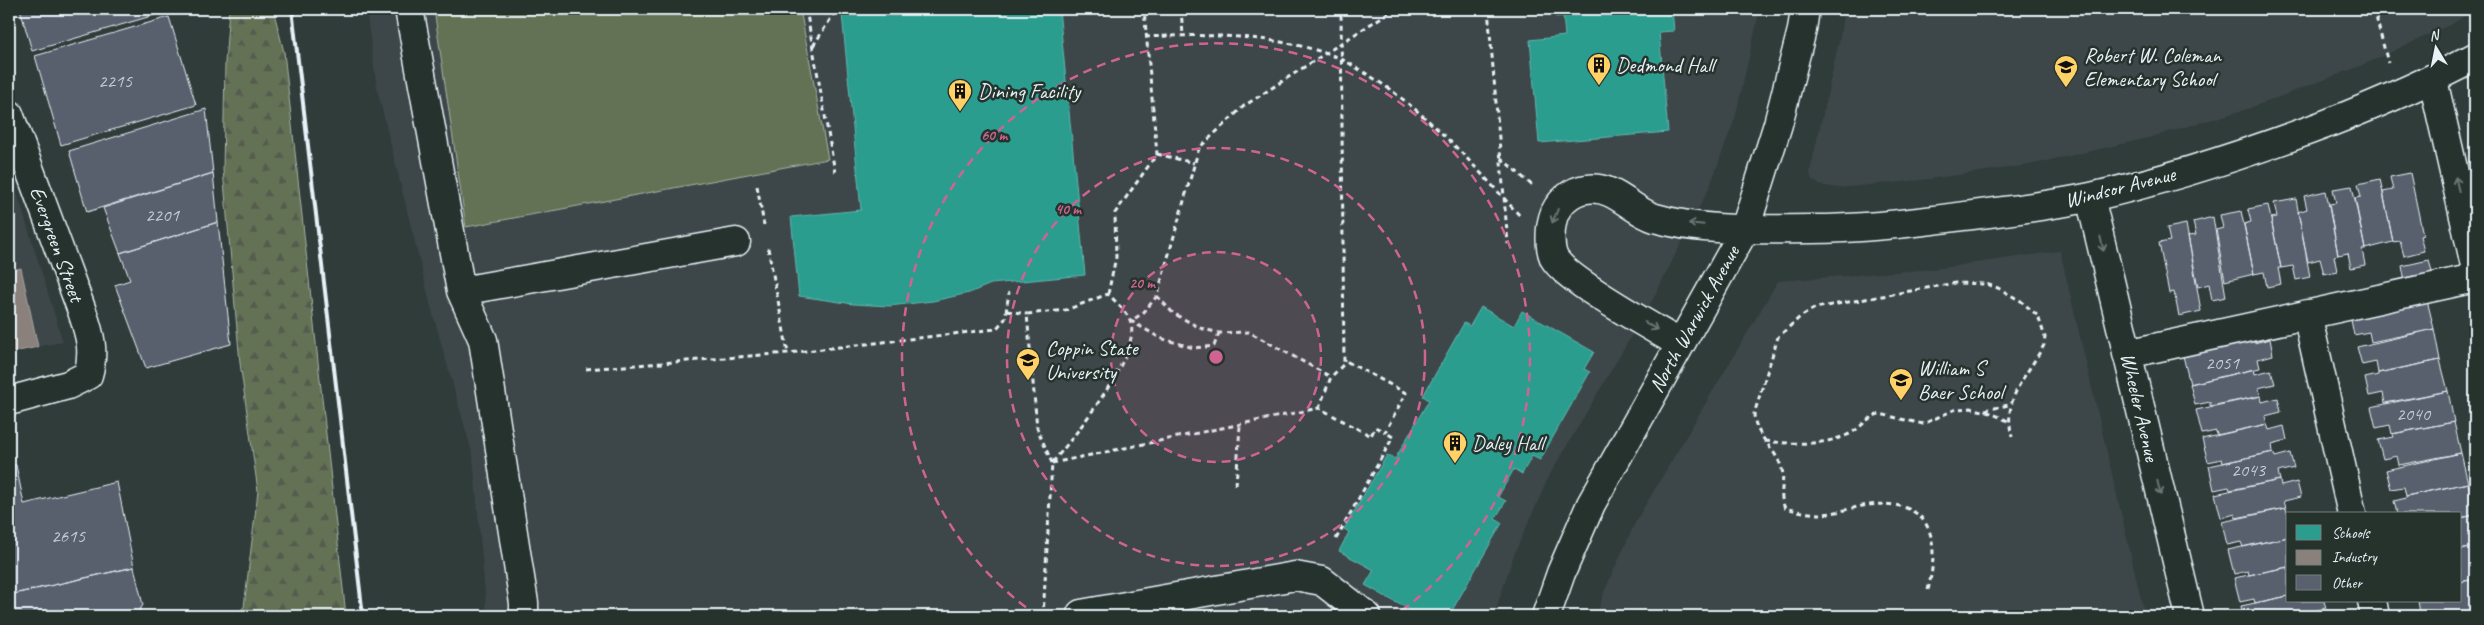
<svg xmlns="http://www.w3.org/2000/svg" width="2484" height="625" viewBox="0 0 2484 625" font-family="Caveat,sans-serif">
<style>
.built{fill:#3c474a}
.forest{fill:url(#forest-firs);stroke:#a6b2a6}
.pitch{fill:#647254;stroke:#a6b2a6}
.schools{fill:#2a9d8f;stroke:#63b6ae}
.industry{fill:#8a817c;stroke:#a6a3a1}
.building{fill:#59616e;stroke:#e8f1f8}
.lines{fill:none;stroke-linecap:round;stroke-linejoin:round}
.minor-casing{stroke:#e8f1f8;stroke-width:31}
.path{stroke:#e8f1f8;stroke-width:3;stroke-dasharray:5 4;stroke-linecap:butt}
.minor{stroke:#26332d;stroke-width:28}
.rail{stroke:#e8f1f8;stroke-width:4}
.oneway{stroke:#6a7674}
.ring{fill:none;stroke:#cf6492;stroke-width:2.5;stroke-dasharray:9 6}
.labels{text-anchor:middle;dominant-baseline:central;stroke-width:5;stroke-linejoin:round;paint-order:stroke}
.number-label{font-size:19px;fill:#c4cdd6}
.poi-label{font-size:21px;fill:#e8f1f8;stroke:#26332d;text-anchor:start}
.street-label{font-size:21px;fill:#e8f1f8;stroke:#26332d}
.centre{fill:#cf6492;stroke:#26332d;stroke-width:2.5}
.ring-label{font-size:15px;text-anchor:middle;font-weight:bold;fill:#cf6492;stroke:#26332d;stroke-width:5;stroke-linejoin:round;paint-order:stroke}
</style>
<defs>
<pattern id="forest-firs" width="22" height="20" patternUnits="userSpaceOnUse" patternTransform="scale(1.25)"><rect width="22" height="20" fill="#647254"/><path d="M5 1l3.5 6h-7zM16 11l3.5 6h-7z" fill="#545b4e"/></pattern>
</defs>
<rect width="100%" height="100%" fill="#303c3a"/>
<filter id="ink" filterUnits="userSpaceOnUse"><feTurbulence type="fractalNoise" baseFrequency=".02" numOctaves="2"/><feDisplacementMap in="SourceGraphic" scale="10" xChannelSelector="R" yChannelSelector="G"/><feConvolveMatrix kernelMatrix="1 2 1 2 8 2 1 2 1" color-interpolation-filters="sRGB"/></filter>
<g filter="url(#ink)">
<path class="built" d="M366 9H1760L1735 118 1710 186 1653 299 1549 476 1513 557 1494 616H487L473 456 431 307 377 89Z
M1844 9H2475L2452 24 2358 67 2247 109 2148 138 2029 165 1921 180 1838 188 1820 185 1812 180 1810 172 1840 37Z
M9 167 63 342 9 351Z
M2060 251 2145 616H1596L1605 590 1636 521 1778 281 1934 269Z"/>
<path class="forest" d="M229 9H273L284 52 346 616H234L244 607 258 491 240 363 223 170 225 63Z"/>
<path class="pitch" d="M434 9H800L828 159 466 227Z"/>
<path class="schools" d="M890 9H1059L1085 275 991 284 969 293 933 301 889 306 853 304 799 296 791 217 861 210 842 14Z
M1555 9H1672L1674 31 1659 32 1668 132 1539 143 1530 40 1565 36 1563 16 1556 17Z
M1481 307 1514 326 1522 311 1594 352 1584 369 1590 372 1540 460 1532 456 1522 474 1514 469 1498 497 1506 501 1495 519 1502 523 1450 614 1445 611 1442 616H1420L1365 585 1374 570 1339 551 1349 532 1344 529 1387 455 1395 459 1429 400 1423 396 1464 323 1470 326Z"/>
<path class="industry" d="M21 268 38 347 9 353V271Z"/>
<path class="building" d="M20 9H164L165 12 32 51Z
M169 17 196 105 61 145 35 56Z
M206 109 213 173 87 212 69 151Z
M213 173 218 222 120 253 103 208Z
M2410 173 2423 235 2420 236 2424 251 2404 256 2400 241 2393 242 2383 192 2393 190 2390 177Z
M2380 179 2393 242 2365 249 2355 198 2361 197 2358 184Z
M2352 186 2365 249H2362L2365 265 2351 268 2348 253 2338 255 2329 204 2336 203 2333 189Z
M2326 191 2338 255 2334 256 2337 271 2324 274 2320 259 2308 262 2298 212 2307 209 2304 196Z
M2296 199 2310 277 2296 280 2293 266 2281 268 2271 218 2277 217 2274 203Z
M2268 205 2281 268H2278L2281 284 2267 287 2264 272 2254 274 2244 224 2251 222 2248 209Z
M2241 211 2254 274 2225 281 2216 230 2223 228 2220 215Z
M2213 217 2226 297 2212 300 2209 284 2198 287 2188 236 2196 235 2193 222Z
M218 222 231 344 146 368 115 285 130 280 120 253Z
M2186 224 2201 311 2179 316 2174 292 2169 293 2159 243 2170 241 2167 228Z
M2429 260 2433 276 2405 282 2402 266Z
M2426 296 2434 329 2371 342 2369 332 2354 335 2350 315Z
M2434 329 2440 360 2378 373 2376 362 2362 365 2357 347Z
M2252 335 2254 343 2270 339 2273 355 2258 359 2260 368 2190 384 2182 352Z
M2440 360 2448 391 2385 403 2383 393 2369 396 2365 378 2378 375V373Z
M2254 369 2255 374 2271 370 2275 384 2258 388 2261 396 2210 406V402L2195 405 2190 384Z
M2448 391 2454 422 2392 434 2390 425 2376 428 2371 407Z
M2261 396 2262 402 2278 398 2281 412 2265 416 2267 424 2217 435 2216 431 2202 434 2196 410Z
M2454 422 2461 453 2399 465 2397 456 2383 459 2378 440 2393 437 2392 434Z
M2267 424 2269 430 2284 426 2287 440 2272 444 2273 452 2223 463 2222 459 2208 462 2202 439Z
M2273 452 2275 457 2290 453 2294 468 2278 472 2280 480 2230 490 2229 487 2214 490 2209 466Z
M2461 453 2468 483 2406 496 2404 487 2391 489 2386 470Z
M16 465 24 504 117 482 134 567 9 595V466Z
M2280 480 2281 486 2297 482 2301 497 2284 501 2286 508 2236 518 2235 514 2221 518 2215 494Z
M2468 483 2475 515 2460 518V514H2397L2394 501 2406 498V496Z
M2286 508 2287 513 2303 510 2304 514H2288V537L2243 547 2241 542 2227 545 2222 522Z
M2475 515V547L2460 550V518Z
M2288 537V567L2249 575 2248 571 2234 574 2228 550Z
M2475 547V579L2460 582V550Z
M134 567 143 605 136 616H9V595Z
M2288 567V596L2255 603 2254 599 2240 602 2234 578Z
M2475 579V613L2457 616H2433L2432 611 2420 613 2418 601H2460V582Z
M2288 596V601H2324L2326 608 2309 612 2310 616H2243L2241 606Z"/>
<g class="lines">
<g class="minor-casing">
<path id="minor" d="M409 9 461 291 483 340 524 603V616
M2433 80 2475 265
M9 114 82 311C90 335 95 351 88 375L68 385 9 401
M2090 197 2190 616
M461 291 736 242
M2307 314 2352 514
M1679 343C1652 327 1567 281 1554 258 1549 247 1550 229 1553 218 1557 203 1572 190 1587 189 1615 185 1631 211 1655 218 1702 232 1763 229 1812 229 1862 229 1914 223 1964 216 2006 211 2049 206 2091 197 2171 179 2249 153 2326 124 2377 104 2427 83 2475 57
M2127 354 2475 278
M2372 601 2375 616
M1081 614 1295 576 1322 581 1367 616
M1546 616 1561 573 1591 504 1745 229 1778 124 1802 30 1805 9"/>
</g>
<path class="path" d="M806 9 835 172
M1181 9 1183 35
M1488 9 1508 244
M2374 9 2388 63
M1145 37C1206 34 1275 34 1334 56 1343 59 1352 65 1360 70 1422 106 1472 163 1520 216
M813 46 837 9
M1157 154 1194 163
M1501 158 1534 187
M757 186 764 225
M768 248 788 353
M1108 294 1116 257 1115 213 1157 154 1144 9
M1157 296 1173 313 1200 328 1219 333 1249 332 1331 377
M1007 311 1027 314
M1219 333 1214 346 1194 348 1160 338 1131 321 1143 313 1157 296 1199 148 1244 106 1394 9
M586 369 788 353 996 329 1005 319 1009 292
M1319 408 1331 377 1344 364 1341 9
M1985 410 2009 405
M1765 441C1792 444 1822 446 1847 435 1860 430 1867 416 1880 414L1923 424 1956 409 1971 408 1991 413 2008 421
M1052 463 1319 408 1371 436 1375 427 1385 432 1406 393 1344 360
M1236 485 1240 426
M1336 539 1393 437 1385 432
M1928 590C1941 537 1931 498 1868 505 1853 507 1838 513 1823 514 1811 514 1796 511 1785 508 1778 495 1785 482 1782 469 1776 448 1755 437 1754 414L1778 337 1800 317 1815 308 1955 283 1986 284 1998 288 2021 301 2038 316 2045 337 2044 345C2026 378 2002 397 2012 437
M1043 616 1052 463 1037 428 1027 314 1066 310 1108 294C1115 301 1126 311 1130 321 1144 351 1072 439 1052 463"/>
<use href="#minor" class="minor"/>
<path class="rail" d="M292 9 363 616"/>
</g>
<defs><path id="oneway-shaft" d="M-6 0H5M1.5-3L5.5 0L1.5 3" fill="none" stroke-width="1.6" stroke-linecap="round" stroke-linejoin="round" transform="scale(1.25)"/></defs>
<g class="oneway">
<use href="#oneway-shaft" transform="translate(2457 184) rotate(-103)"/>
<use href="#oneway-shaft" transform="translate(1555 216) rotate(112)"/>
<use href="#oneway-shaft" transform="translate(1696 224) rotate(-174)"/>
<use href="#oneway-shaft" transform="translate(2102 244) rotate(77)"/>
<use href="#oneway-shaft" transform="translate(1651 326) rotate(32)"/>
<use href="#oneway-shaft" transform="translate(2159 488) rotate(77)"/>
</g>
</g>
<circle cx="1216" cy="357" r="105" fill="#cf6492" fill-opacity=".12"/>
<g class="ring">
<circle cx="1216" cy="357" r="105"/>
<circle cx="1216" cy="357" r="209"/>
<path d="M1038 616A314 314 0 1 1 1394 616"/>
</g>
<defs>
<g id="building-pin" transform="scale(1.25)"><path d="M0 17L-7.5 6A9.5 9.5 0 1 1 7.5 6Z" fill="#ffd166" stroke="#26332d"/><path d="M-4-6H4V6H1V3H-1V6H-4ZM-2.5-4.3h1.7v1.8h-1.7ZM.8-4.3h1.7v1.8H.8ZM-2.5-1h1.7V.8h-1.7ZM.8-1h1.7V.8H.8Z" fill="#111"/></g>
<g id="school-pin" transform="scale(1.25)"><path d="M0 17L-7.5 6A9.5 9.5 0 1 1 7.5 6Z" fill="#ffd166" stroke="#26332d"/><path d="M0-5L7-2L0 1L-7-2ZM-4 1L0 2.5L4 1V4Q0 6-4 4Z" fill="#111"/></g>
<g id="university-pin" transform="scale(1.25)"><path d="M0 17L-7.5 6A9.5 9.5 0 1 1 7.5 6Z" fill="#ffd166" stroke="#26332d"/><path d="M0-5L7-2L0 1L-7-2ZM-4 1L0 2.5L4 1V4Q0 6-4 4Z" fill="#111"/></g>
</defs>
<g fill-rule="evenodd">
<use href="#building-pin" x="1599" y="65"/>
<use href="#school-pin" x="2066" y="67"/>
<use href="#building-pin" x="960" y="91"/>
<use href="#university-pin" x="1028" y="360"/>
<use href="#school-pin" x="1901" y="380"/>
<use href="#building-pin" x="1455" y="443"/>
</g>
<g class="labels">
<g class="number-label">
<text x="115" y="81">2215</text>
<text x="162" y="215">2201</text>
<text x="2222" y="363">2051</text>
<text x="2413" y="414">2040</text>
<text x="2248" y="470">2043</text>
<text x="68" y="536">2615</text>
</g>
<g class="poi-label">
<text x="2084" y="55">Robert W. Coleman<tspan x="2084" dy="24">Elementary School</tspan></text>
<text x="1616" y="65">Dedmond Hall</text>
<text x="978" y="91">Dining Facility</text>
<text x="1046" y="348">Coppin State<tspan x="1046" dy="24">University</tspan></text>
<text x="1918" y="368">William S<tspan x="1918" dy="24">Baer School</tspan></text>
<text x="1472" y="443">Daley Hall</text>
</g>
<g class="street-label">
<text transform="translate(2120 187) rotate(-14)">Windsor Avenue</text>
<text transform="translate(57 244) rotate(70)">Evergreen Street</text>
<text transform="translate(1694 319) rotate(-61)">North Warwick Avenue</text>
<text transform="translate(2140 407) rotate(77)">Wheeler Avenue</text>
</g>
</g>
<circle cx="1216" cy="357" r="8" class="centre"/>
<g class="ring-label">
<text x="994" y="140">60 m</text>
<text x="1068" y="214">40 m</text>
<text x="1142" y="288">20 m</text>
</g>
<rect width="2484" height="625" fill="none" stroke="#26332d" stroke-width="30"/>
<rect x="15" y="15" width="2454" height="595" fill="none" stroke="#e8f1f8" stroke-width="2" filter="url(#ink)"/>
<rect x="2286" y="512" width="175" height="90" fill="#26332d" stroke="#747f7e"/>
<rect x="2296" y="525" width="25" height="15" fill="#2a9d8f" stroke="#747f7e"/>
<text x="2332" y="538" font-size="15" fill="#e8f1f8">Schools</text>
<rect x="2296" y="550" width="25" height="15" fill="#8a817c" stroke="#747f7e"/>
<text x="2332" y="562" font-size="15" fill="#e8f1f8">Industry</text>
<rect x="2296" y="575" width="25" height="15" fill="#59616e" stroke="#747f7e"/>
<text x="2332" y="588" font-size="15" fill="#e8f1f8">Other</text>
<g transform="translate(2436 48) rotate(350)" stroke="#26332d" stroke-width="4" paint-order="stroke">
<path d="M0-4L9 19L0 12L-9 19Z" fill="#e8f1f8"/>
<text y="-8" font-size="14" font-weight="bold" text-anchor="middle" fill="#e8f1f8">N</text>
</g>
</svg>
